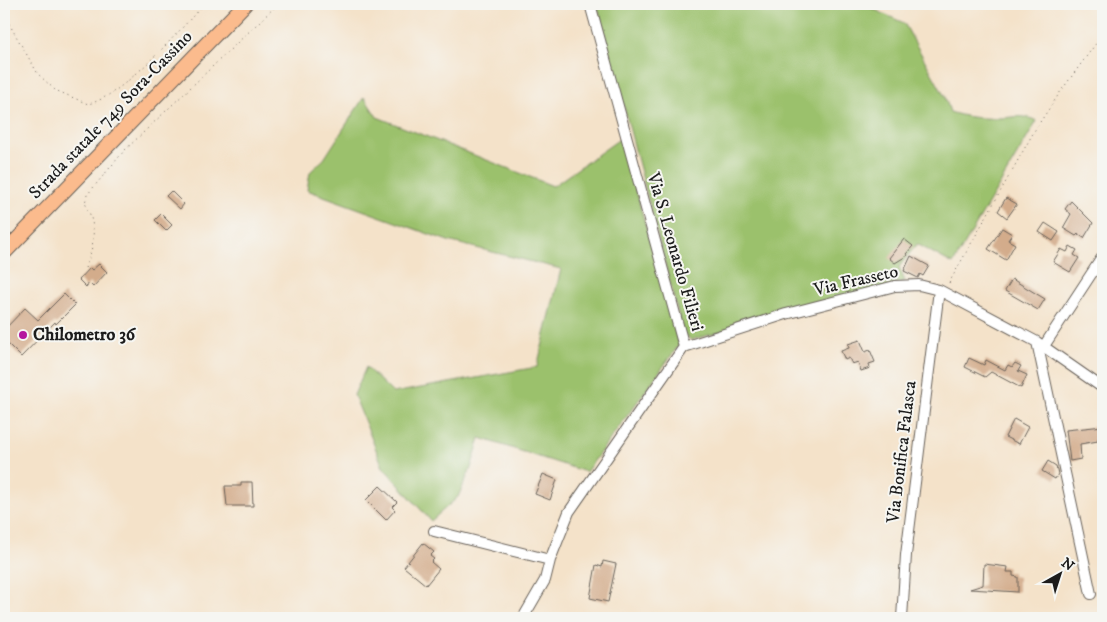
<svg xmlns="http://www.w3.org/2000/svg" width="1107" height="622" viewBox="0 0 1107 622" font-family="'IM FELL DW Pica',serif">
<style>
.green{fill:#9bc16c;stroke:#5c6e44}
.building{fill:#d3ac8b}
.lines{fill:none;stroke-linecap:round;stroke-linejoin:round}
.minor-casing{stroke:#686159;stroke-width:12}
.highway-casing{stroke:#686159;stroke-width:16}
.path{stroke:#686159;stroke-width:1;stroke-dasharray:1 4;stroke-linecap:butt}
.minor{stroke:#fff;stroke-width:10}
.highway{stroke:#fbbb8d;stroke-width:14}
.poi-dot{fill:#b5179e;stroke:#f6f6f2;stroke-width:2}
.labels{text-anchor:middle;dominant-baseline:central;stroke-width:4;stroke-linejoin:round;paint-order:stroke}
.street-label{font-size:18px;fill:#1c1c1c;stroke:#f6f6f2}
.poi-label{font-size:18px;font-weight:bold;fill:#1c1c1c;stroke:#f6f6f2;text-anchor:start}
</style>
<rect width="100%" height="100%" fill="#f6f6f2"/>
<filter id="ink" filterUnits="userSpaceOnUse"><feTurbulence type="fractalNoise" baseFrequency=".02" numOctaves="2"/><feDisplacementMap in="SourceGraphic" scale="10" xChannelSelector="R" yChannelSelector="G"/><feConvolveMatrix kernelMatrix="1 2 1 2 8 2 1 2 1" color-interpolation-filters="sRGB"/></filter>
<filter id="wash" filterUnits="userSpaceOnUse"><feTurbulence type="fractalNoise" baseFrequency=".0096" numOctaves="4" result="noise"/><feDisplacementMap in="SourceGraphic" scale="20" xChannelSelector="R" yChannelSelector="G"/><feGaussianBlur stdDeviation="1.12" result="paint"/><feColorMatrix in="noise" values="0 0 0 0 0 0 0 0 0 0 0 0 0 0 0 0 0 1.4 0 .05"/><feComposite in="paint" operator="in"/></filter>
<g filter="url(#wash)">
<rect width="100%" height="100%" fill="#f4e2c9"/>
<path class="green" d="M597 4H862L904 23 945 97 950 112C965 117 982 119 998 118 1015 118 1020 113 1037 121L953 264 917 244 899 267 905 281 691 340 683 333Z
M364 97 377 117 553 186 621 138 679 345 586 472 480 438 471 468 458 497 431 521 383 467 354 395 366 367 393 393 537 367 561 269 448 241 307 190 310 172 324 159Z"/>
<g id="blocks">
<path class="building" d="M171 191 184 204 180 209 166 196Z
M1006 198 1017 204 1007 218 998 211Z
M1071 201 1093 223 1084 238 1078 234 1076 236 1063 228 1071 214 1065 209Z
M161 214 172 225 166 231 155 220Z
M1045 223 1059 232 1053 241 1039 232Z
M1002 228 1012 234 1008 240 1015 244 1006 260 988 249Z
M904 239 913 246 906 254 908 255 895 263 889 258Z
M1070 246 1077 250 1074 255 1079 258 1070 272 1053 262 1061 249 1067 252Z
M911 256 929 266 923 276 920 274 918 278 904 271Z
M99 264 107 272 93 287 89 283 86 287 79 280 90 268 92 270Z
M1012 279 1045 299 1038 310 1005 291Z
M64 294 75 305 56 324 55 322 21 357 4 340V330L25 308 38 320Z
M860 340 865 352 870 350 875 362 869 364 870 368 861 371 858 362 852 364 849 358 845 360 841 351 849 348 848 344Z
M969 358 984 365 986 360 1005 370 1008 365 1012 367 1015 363 1021 366 1018 371 1027 375 1021 388 991 372 985 377 965 367Z
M1014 419 1028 427 1019 444 1005 437Z
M1103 426V438L1097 439 1098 441 1080 444 1081 459 1070 461 1066 430Z
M1048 461 1056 466 1058 474 1055 479 1042 471Z
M543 474 557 480 550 500 535 494Z
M241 482H252L253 506H227L225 486H241Z
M380 486 397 502 392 507 395 510 386 520 366 500Z
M423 543 434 552 430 556 434 559 431 562 439 569 426 585 404 567Z
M603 561 616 564 608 602 590 598 596 565 602 567Z
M984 564 1008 567 1007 572H1013V576L1018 577V592L970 589 983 585Z"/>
</g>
</g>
<g filter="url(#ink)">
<use href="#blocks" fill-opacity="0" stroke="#686159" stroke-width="1"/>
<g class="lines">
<g class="minor-casing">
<path id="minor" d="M1037 342 1091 594
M1044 346 1103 256
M684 347 786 314 895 286 919 285 939 290 1037 342 1103 388
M434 531 550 560
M523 618 545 580 550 560 569 512 684 347 590 4
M902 618 906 555 939 290"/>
</g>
<g class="highway-casing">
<path id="highway" d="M4 253 245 4"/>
</g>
<path class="path" d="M4 15 38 74 55 90 88 104C122 97 179 31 204 4
M85 268C95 245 97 226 85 203L87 195 124 151 278 4
M949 283 1036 128 1061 91 1103 34"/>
<use href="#minor" class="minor"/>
<use href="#highway" class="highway"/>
</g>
</g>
<circle class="poi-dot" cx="23" cy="335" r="5"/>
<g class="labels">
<g class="street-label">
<text transform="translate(111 115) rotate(-46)">Strada statale 749 Sora-Cassino</text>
<text transform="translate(675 252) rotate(74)">Via S. Leonardo Filieri</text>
<text transform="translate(856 281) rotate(-13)">Via Frasseto</text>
<text transform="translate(902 452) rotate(-83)">Via Bonifica Falasca</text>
</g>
<g class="poi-label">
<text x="33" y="335">Chilometro 36</text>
</g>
</g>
<rect width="1107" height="622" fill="none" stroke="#f6f6f2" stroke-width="20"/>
<g transform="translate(1060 574) rotate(39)" stroke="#f6f6f2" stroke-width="4" paint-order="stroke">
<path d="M0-4L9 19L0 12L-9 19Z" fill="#1c1c1c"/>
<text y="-8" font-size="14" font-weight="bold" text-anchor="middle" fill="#1c1c1c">N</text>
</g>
</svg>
